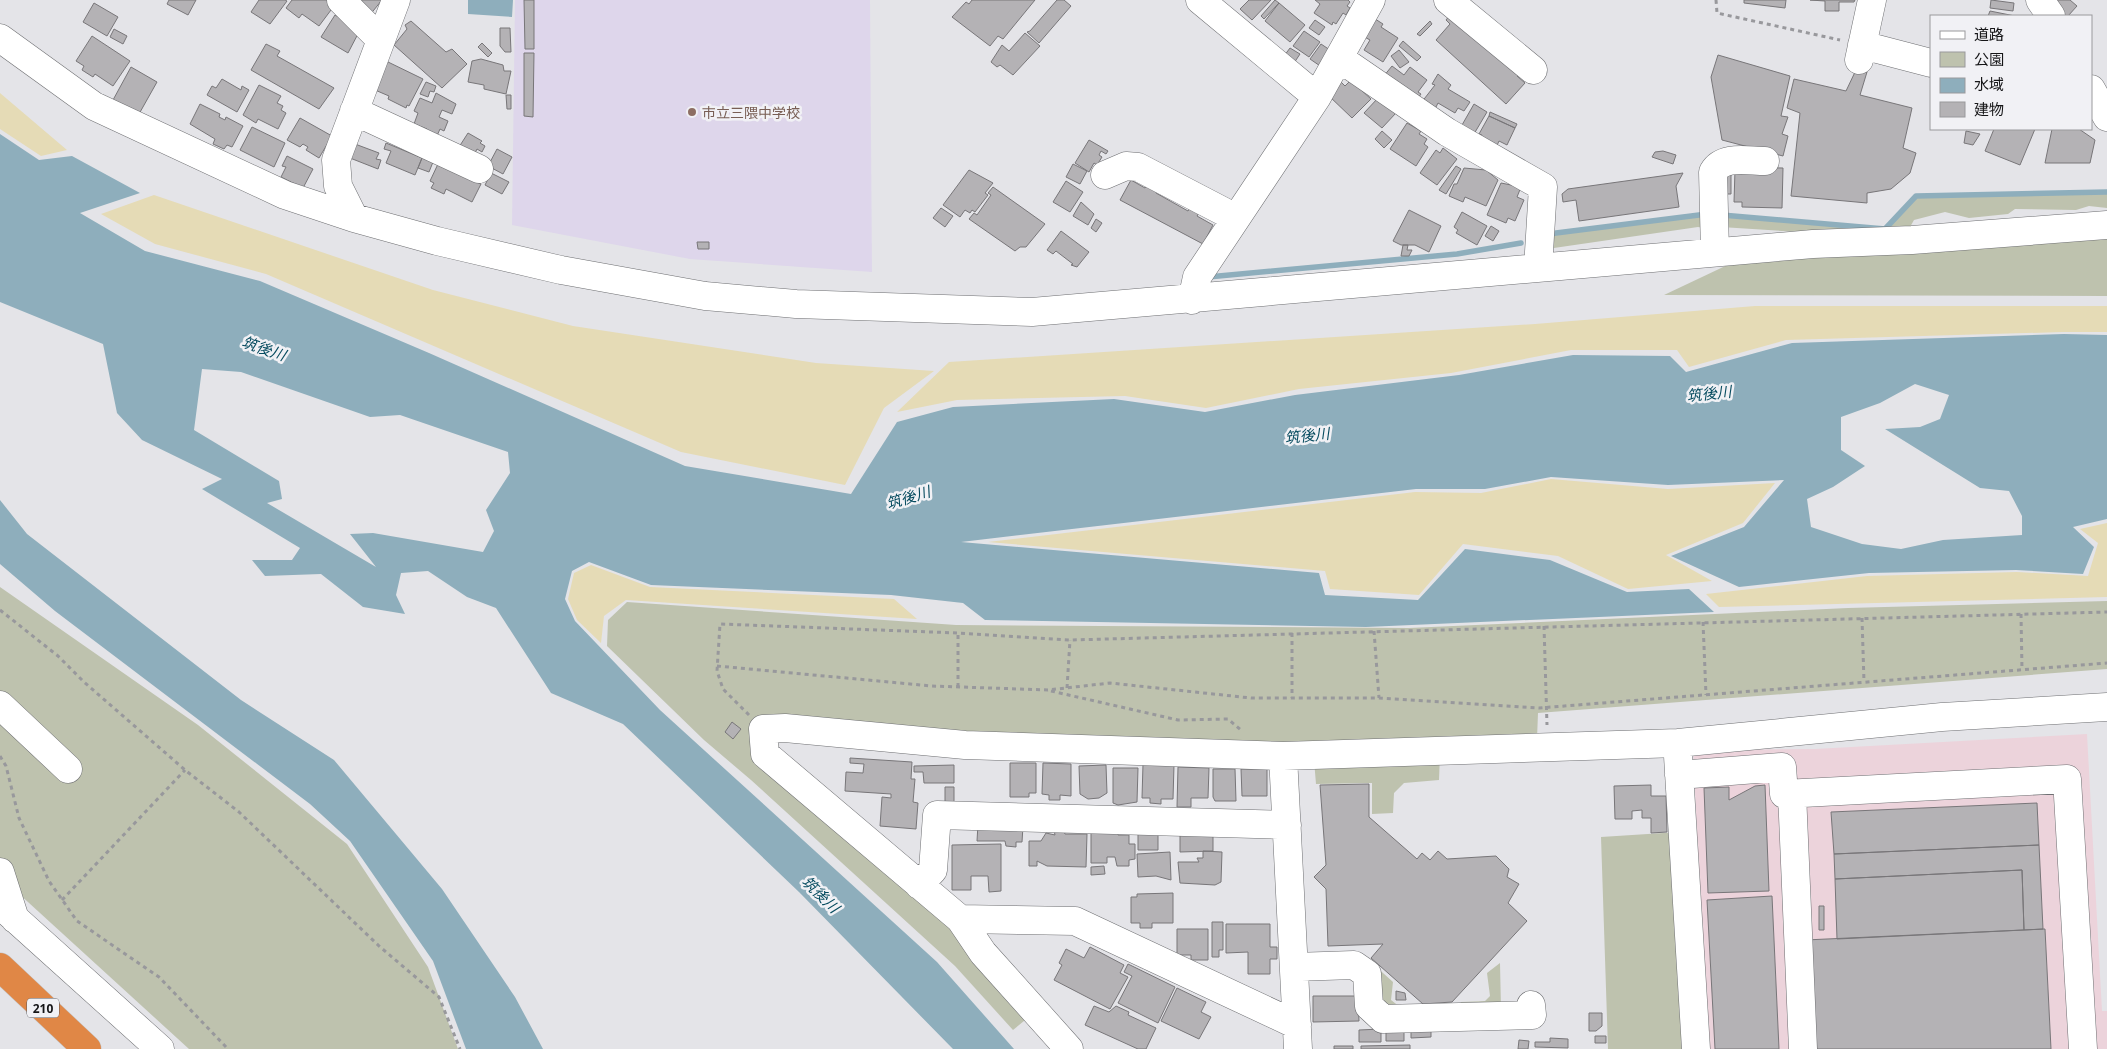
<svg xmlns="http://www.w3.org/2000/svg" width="2107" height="1049" viewBox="0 0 2107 1049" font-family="'Open Sans','Noto Sans JP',sans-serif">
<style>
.industrial{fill:#ecd3db}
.education{fill:#ded6eb}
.green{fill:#bec2ae}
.sand{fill:#e5dbb6}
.water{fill:#8eaebc;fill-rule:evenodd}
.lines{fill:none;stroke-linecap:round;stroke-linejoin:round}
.stream{stroke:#8eaebc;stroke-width:5.5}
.building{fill:#b4b2b5;stroke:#787679}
.minor-casing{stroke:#6e6f72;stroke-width:29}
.highway-casing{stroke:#c2c2c3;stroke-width:29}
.path{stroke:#98989c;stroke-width:3;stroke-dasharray:4 4;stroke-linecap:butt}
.minor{stroke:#fff;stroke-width:28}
.highway{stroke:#e08746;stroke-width:28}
.education-dot{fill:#8d6e63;stroke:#f1f1f5;stroke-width:2}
.labels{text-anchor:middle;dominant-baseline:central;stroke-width:5;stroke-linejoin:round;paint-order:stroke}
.shield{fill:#f1f1f5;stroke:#57575a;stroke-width:1}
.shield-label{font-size:12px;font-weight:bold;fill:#151517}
.education-label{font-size:14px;fill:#785e54;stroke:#f1f1f5;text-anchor:start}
.water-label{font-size:15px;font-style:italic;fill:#064b5f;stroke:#f1f1f5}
</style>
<rect width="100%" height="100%" fill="#e4e4e8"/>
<path class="industrial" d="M2087 734 2102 1011H2107V1049H1707L1693 750 1815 749Z"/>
<path class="education" d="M515 0H870L872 272 690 259 512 225Z"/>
<path class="green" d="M2107 194V208L2089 206 2076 210 2015 209 2008 214 1969 218 1945 212 1914 220 1906 234 1887 230 1917 197Z
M1701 215 1709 229 1698 227 1547 249 1546 236Z
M1721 217 1859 228V236L1721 227Z
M2107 233V296L1664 295 1738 260Z
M0 587 198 725 347 844 428 967 458 1049H189L17 892 0 862Z
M2107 601V669L1538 713 1537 739 1297 743 968 737 763 717 756 754 958 929 1030 1016 1013 1030 955 966 751 780 704 740 607 646 608 620 627 602 956 625 1409 628 1848 608Z
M1440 754 1439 780 1404 783 1394 793 1393 813 1372 814V783L1316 784 1314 760Z
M1679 832 1693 1049H1608L1601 837Z
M1500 963 1501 1009 1457 1010 1461 1002 1485 1001 1490 996 1487 973Z
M1373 964 1393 982 1391 1000 1400 1007 1388 1013 1374 1000Z"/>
<path class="sand" d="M0 93 67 150 41 156 0 129Z
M154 195 433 290 573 326 816 363 934 371 884 408 845 485 681 452 266 274 155 244 101 214Z
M1755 306H2107V332H2063L1786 340 1689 367 1677 350H1571L1451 373 1299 389 1206 408 1125 396 957 400 897 412 949 362 1535 324Z
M1551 479 1668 489 1775 483 1743 523 1666 555 1712 581 1628 589 1558 556 1463 544 1419 595 1330 589 1325 571 988 542 1415 492 1481 493Z
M2107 523V597L1719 607 1706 594 1867 576 2017 572 2088 576 2098 543 2080 529Z
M591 565 650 587 894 599 917 619 626 600 604 616 601 643 577 620 568 599 574 573Z"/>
<path class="water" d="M468 0H513L512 17 468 14Z
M0 134 39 160 72 156 140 193 80 213 145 251 260 281 429 353 685 466 851 494 897 422 953 407 1114 399 1205 412 1295 395 1459 375 1573 355 1670 356 1686 372 1792 343 2064 334 2107 335V519L2073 527 2094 547 2083 574 2016 570 1869 573 1739 587 1671 556 1744 527 1784 480 1668 485 1551 477 1485 489H1416L961 542 1319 573 1325 595 1418 600 1465 549 1550 560 1627 592 1689 589 1714 612 1366 627 985 620 963 603 891 595 651 585 589 562 572 571 565 599 575 621 660 710 937 962 1014 1049H953L799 892 623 724 551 693 496 608 467 597 428 571 401 573 396 595 405 614 363 607 321 574 265 576 252 560H292L300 548 202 489 222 479 142 440 117 413 103 344 0 302ZM202 369 241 372 370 417 400 415 508 452 510 473 486 510 494 531 483 552 373 533 350 534 376 567 267 503 282 499 279 481 194 430ZM1915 384 1949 395 1940 419 1920 427 1885 429 1980 488 2009 491 2022 516V535L1943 540 1901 549 1862 544 1811 527 1807 499 1833 487 1865 466 1841 450V417L1880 403Z
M0 500 27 534 241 700 334 760 442 889 515 997 543 1049H466L433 961 350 841 310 804 55 611 0 564Z"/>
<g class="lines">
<path class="stream" d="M1722 215 1885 229 1916 196 2107 192
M1548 234 1707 214
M1208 277 1457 254 1521 243"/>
</g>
<path class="building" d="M169 0H196L188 15 167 4Z
M259 0H285L287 1 270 24 251 12Z
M292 0H327L334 6 319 26 302 14 299 18 286 8Z
M351 0H382L369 16Z
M524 0H534V49H525Z
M972 0H1035L1003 39 998 36 990 46 952 17 966 2 969 4Z
M1057 0H1064L1071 6 1039 43 1027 32 1030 31Z
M1249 0H1271L1252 20 1240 9Z
M1275 0 1279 3 1264 19 1261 16Z
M1348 0 1350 2 1347 6 1350 8 1346 15 1343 13 1336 24 1333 22 1332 25 1314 13 1320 4 1315 0Z
M1744 0H1786L1785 8 1744 3Z
M1810 0H1855L1854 2H1839V11H1825V1Z
M1991 0 2014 3 2013 11 1990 8Z
M2052 0H2070L2077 6 2068 16H2063Z
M94 3 118 17 107 36 83 22Z
M1279 3 1305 25 1290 42 1265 21Z
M1990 11 2015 16H1988Z
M335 15 360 30 348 53 321 37Z
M1450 15 1519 74 1517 76 1525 83 1506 104 1436 40 1450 24 1446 20Z
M1372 17 1383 24 1381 27 1398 38 1383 62 1364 50 1370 40 1361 35Z
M1315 20 1325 27 1319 35 1309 28Z
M411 21 446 52 452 49 467 64 442 88 394 45 407 29 405 25Z
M1430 21 1432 24 1420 36 1417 34Z
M500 28H510L511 52H505L500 46Z
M114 29 127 36 123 44 110 37Z
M1304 31 1320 42 1309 57 1293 46Z
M1025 33 1040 46 1013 75 1000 65 997 67 991 62 1002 45 1009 51Z
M92 36 130 61 113 86 95 74 93 77 82 70 84 66 76 61Z
M1403 41 1421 57 1417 61 1399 46Z
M482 43 492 53 488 57 478 47Z
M266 44 280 51 277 56 334 88 319 109 251 70Z
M1321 44 1336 54 1326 70 1310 59Z
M1290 48 1300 54 1294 63 1284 56Z
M1399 50 1409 62 1400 68 1391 56Z
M524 53H534L533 117 524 116Z
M1718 55 1790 76 1781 116 1788 117 1782 134 1788 136 1783 156 1722 140 1711 77Z
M481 59 503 65 504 71H511L506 94 484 89V85L468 82 472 61Z
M386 61 423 79 409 106 407 105 406 108 388 99 389 96 375 90Z
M1392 66 1404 75 1410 67 1427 80 1418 92 1421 94 1416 101 1383 77Z
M131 67 157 82 139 114 113 100Z
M1856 70 1867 72 1860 95 1912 108 1903 148 1916 153 1910 173 1891 189 1867 193V203L1791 196 1800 113 1787 108 1794 79 1846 91Z
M1438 74 1451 85 1448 89 1470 102 1464 111 1458 108 1455 113 1438 103 1434 111 1421 103 1435 85 1432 84Z
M1353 78 1360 89 1371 99 1352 118 1328 95 1341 82 1345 86Z
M222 79 241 90 242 86 249 90 237 112 207 95 212 86 216 88Z
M426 82 436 86 434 92 430 91 428 97 420 94Z
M259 85 281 96 277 103 283 106 281 110 286 113 278 129 258 119 256 123 243 115Z
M436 93 456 104 452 114 442 110 439 117 448 121 444 131 440 129 436 138 426 133 427 129 414 124 418 113 414 111 420 98 432 103Z
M506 95H511V109H507Z
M1378 98 1396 113 1382 128 1364 113Z
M200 104 220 114 219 117 225 120 226 117 243 126 232 147 227 145 224 149 213 144 215 139 190 124Z
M1474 104 1487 112 1471 139 1458 132Z
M1490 112 1517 124 1515 128 1489 116Z
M1489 116 1515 128 1507 145 1499 141 1495 150 1478 142 1482 135 1479 134Z
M300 118 332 136 319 158 306 150 308 147 303 144 300 147 287 140Z
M1407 123 1421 131 1419 134 1427 139 1424 144 1428 147 1416 166 1390 149Z
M252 127 285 143 274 167 240 150Z
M1994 129H2035L2020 165 1985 151Z
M2052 129H2079L2095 140 2090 163H2045Z
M1382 131 1392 140 1384 148 1375 139Z
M1966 131 1980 134 1973 145 1964 143Z
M468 133 482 141 480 143 485 146 482 152 477 149 474 155 459 147Z
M1089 140 1108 151 1106 154 1101 151 1099 155 1102 157 1097 165 1094 163 1089 172 1075 163Z
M386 143 422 158 415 175 386 163 391 151 384 149Z
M355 144 379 153 376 159 381 160 378 169 350 158Z
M1443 148 1457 159 1437 185 1420 173 1436 150 1440 153Z
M497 149 512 157 503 174 488 166Z
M1663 151 1676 155 1673 164 1652 157 1655 152Z
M287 156 313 169 303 188 281 177 286 167 282 166Z
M422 158 433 162 429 172 418 168Z
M438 164 481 184 472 202 446 189 444 194 431 188 434 183 430 181Z
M1073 164 1087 171 1080 184 1066 177Z
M1456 166 1461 169 1446 194 1439 190Z
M1725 167H1731V194H1724Z
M1738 167 1783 168 1782 208 1742 207V202H1734L1735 170Z
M1464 168 1486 170 1498 180 1486 206 1465 197 1463 202 1449 196 1454 184H1457Z
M969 170 993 183 985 193 988 195 975 212 972 210 970 213 965 210 960 217 943 205Z
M491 173 509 182 502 194 485 185Z
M1683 173 1676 186 1679 207 1579 221 1576 200 1563 202 1562 194 1568 189Z
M1131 180 1145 188 1147 185 1157 190 1156 193 1188 211 1190 208 1199 213 1197 216 1213 225 1203 244 1120 200Z
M1066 181 1083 192 1070 212 1053 202Z
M1501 183 1521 187 1517 197 1524 200 1515 221 1508 218 1506 223 1487 215Z
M993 187 1045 224 1026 247H1020L1015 251 969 219 974 213 977 215 991 195 988 193Z
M1081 202 1094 214 1088 225 1073 216Z
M941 208 953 216 945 227 933 218Z
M1409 210 1441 226 1429 252 1415 245H1401L1393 241Z
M1462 212 1487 226 1477 245 1456 233 1458 230 1454 227Z
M1096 219 1102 223 1096 232 1091 228Z
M1491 226 1499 231 1493 241 1485 236Z
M1061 231 1089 252 1077 267 1071 265 1073 264 1056 251 1053 254 1047 250Z
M697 242H709V249H698Z
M1403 245H1408L1407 250H1412L1409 256H1401Z
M732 722 741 729 733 739 725 732Z
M850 758 912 762 911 779H915L913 802 918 803 916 829 880 826 882 797 891 798V794L845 791 846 772 863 773 864 764 850 763Z
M1010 763H1036V793H1029V797H1010Z
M1043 763 1071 764V796L1060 795V800H1049V795L1042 794Z
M1143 764 1174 765 1173 799H1161V804L1150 803V798H1142Z
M954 765V783H924L923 772H914V766Z
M1106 765 1107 793 1099 798 1088 799 1080 794 1079 766Z
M1178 767 1209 768 1208 798H1191V807H1177Z
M1113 768H1138L1137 802 1118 805 1113 803Z
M1213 769H1235L1236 801H1215L1213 797Z
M1241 769H1267V796H1242Z
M1369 784V817L1417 859 1422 853 1430 860 1438 851 1447 859 1496 856 1509 869 1507 877 1519 884 1508 903 1527 921 1452 1002 1423 1004 1371 958 1383 944 1328 946 1326 889 1314 877 1326 865 1320 785Z
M1651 785V796H1666L1667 832 1651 833V818H1642V810L1632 811V819H1615L1614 786Z
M1765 785 1769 891 1708 893 1704 788 1729 787V800L1755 786Z
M945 787H954V803H945Z
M2037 803 2039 845 1834 854 1831 812Z
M978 824 1023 826 1022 842H1016V847L1006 846 1005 841H977Z
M1063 829 1065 834H1087L1086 867 1047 866 1037 861V866H1029V841H1041L1046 833 1055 835 1054 830Z
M1091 829H1118V835H1129V844H1135V859L1129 860V866H1117L1115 857H1107V863H1091Z
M1138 832H1158V850H1138Z
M1180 833H1213V851L1180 852Z
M1001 844V891L989 892 988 876H971V890H952V845Z
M2039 845 2043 929 2024 930 2022 870 1835 879 1834 854Z
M1203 851 1222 852 1221 882 1215 885 1180 883 1178 862H1199L1197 858H1203Z
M1170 852 1171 880 1156 876 1138 877 1137 854Z
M1104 866 1105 874 1091 875V867Z
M2022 870 2024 930 1837 939 1835 879Z
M1173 893V923H1152V928H1140V923H1131V897H1137V894Z
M1772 896 1779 1049H1715L1707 900Z
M1819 906H1824V930H1819Z
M1212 922H1223V950H1219V957H1212Z
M1226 924H1270V947H1277V959H1270V974H1248V952L1226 953Z
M1177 929H1208V960H1191V955H1177Z
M2045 929 2051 1049H1810L1805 940Z
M1090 947 1124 965 1120 973 1128 977 1110 1009 1054 980 1062 965 1059 963 1066 949 1084 958Z
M1128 964 1175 987 1158 1023 1118 1003 1132 976 1124 972Z
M1177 988 1206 1002 1201 1012 1211 1017 1199 1039 1161 1021Z
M1396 991 1405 993 1406 1000H1396Z
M1313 996H1358L1359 1021 1313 1022Z
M1094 1006 1109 1012 1116 1006 1129 1012 1128 1015 1156 1028 1146 1049H1138L1085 1025Z
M1589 1013H1602V1026L1596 1031H1589Z
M1381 1029V1042H1359V1030Z
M1386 1029H1404V1041H1386Z
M1431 1029V1037L1411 1038V1030Z
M1595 1036H1606V1043H1595Z
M1550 1038 1568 1039V1048L1535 1047V1042H1550Z
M1519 1040 1529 1041 1528 1049H1518Z
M1410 1045V1049H1361V1046Z
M1334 1046H1353V1049H1334Z"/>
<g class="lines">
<g class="minor-casing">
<path id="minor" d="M341 0 381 40
M1200 0 1317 97
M1448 0 1533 70
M2040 0 2051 16
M0 38 94 106 285 195 354 218 437 241 561 270 705 296 796 304 1032 312 1813 244 1912 240 2107 225
M1862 45 1931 63
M1339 58 1447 132 1543 187 1538 268
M1859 60 1872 0
M2091 89 2107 117
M354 111 479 169
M1105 175 1126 166 1138 167 1236 218
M354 218 338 186 336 160 396 0
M1715 252 1713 172C1723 155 1747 161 1765 161
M1192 300 1197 277 1317 97 1371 0
M0 705 68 769
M1283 756 1298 1049
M1678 756 1696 1049
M1679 775 1782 767 1784 794 2067 779 2083 1049
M1792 793 1803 1049
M0 872 15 919
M919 885 933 870 937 815 1287 825
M0 905 160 1049
M960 919 1075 921 1297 1025
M1294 967 1354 965 1367 974 1369 1006 1383 1019 1532 1015 1531 1005
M1069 1049 983 953 960 919 765 754 763 729 785 728 965 745 1283 756 1678 743 1942 717 2107 707"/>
</g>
<g class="highway-casing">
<path id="highway" d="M0 967 87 1049"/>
</g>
<path class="path" d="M1716 0 1717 13 1840 40
M0 610 58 656 84 682 185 770 239 812 379 946 439 997 460 1049
M2021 614 2022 670
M1862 618 1864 682
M1703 622 1706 695
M1544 626 1547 725
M1374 631 1379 698
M1292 633V698
M717 666 932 686 1048 690 1110 683 1251 698H1379L1539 708 2107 663
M958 687V633
M1067 688 1070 640
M1051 691 1178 720 1228 719 1242 731
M749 715 723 689 717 671 720 624 958 633 1070 640 2107 612
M0 756 6 766 19 818 49 881 77 921 159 977 228 1049
M62 900 185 770"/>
<use href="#minor" class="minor"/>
<use href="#highway" class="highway"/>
</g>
<circle class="education-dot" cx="692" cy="112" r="5"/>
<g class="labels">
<rect class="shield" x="27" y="998.5" width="32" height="19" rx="4"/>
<g class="shield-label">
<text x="43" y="1008">210</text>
</g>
<g class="education-label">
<text x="702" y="112">市立三隈中学校</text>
</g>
<g class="water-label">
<text transform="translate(264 348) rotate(19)">筑後川</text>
<text transform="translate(1709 393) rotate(-6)">筑後川</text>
<text transform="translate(1307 435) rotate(-6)">筑後川</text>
<text transform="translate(908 497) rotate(-17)">筑後川</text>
<text transform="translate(821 894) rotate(44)">筑後川</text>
</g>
</g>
<rect x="1930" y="15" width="162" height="115" fill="#f1f1f5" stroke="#99999c"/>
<rect x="1940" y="31" width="25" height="8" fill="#ffffff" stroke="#99999c"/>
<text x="1974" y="40" font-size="15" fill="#151517">道路</text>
<rect x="1940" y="52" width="25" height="15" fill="#bec2ae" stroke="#99999c"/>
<text x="1974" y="65" font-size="15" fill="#151517">公園</text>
<rect x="1940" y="78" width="25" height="15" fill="#8eaebc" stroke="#99999c"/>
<text x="1974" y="90" font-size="15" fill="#151517">水域</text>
<rect x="1940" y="102" width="25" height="15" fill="#b4b2b5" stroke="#99999c"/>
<text x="1974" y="115" font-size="15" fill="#151517">建物</text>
</svg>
